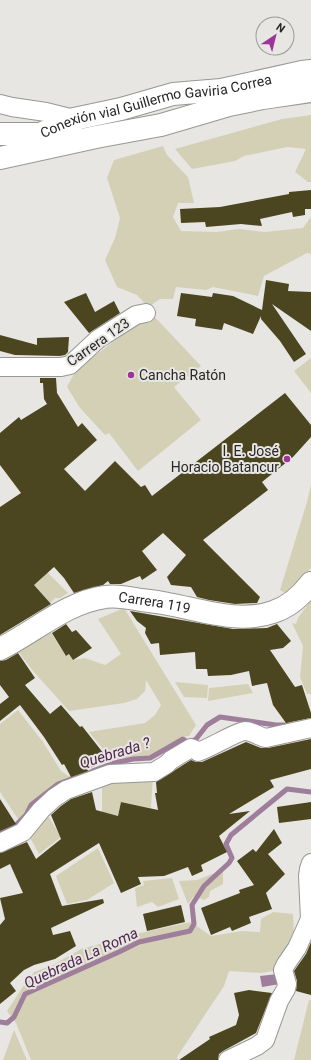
<svg xmlns="http://www.w3.org/2000/svg" width="311" height="1060" viewBox="0 0 311 1060" font-family="Roboto,sans-serif">
<style>
.green{fill:#d4d0b6}
.water{fill:#9e7e9a}
.lines{fill:none;stroke-linecap:round;stroke-linejoin:round}
.stream{stroke:#9e7e9a;stroke-width:5}
.building{fill:#4c4620}
.minor-casing{stroke:#979794;stroke-width:20}
.tertiary-casing{stroke:#979794;stroke-width:24}
.trunk-casing{stroke:#979794;stroke-width:24}
.minor{stroke:#fff;stroke-width:18}
.tertiary{stroke:#fff;stroke-width:22}
.trunk{stroke:#fff;stroke-width:22}
.poi-dot{fill:#9d3497;stroke:#e7e6e3;stroke-width:1.5}
.labels{text-anchor:middle;dominant-baseline:central;stroke-width:4;stroke-linejoin:round;paint-order:stroke}
.street-label{font-size:14px;fill:#282726;stroke:#e7e6e3}
.poi-label{font-size:14px;fill:#282726;stroke:#e7e6e3;text-anchor:start}
.water-label{font-size:15px;font-style:italic;fill:#51264e;stroke:#e7e6e3}
</style>
<rect width="100%" height="100%" fill="#e7e6e3"/>
<path class="green" d="M311 115V182H308L295 172 306 149 287 147 244 156 235 161 192 169 175 149 282 119Z
M163 146 167 155 188 177 194 203H178L173 217 181 231 217 232 239 229 265 232 303 228 311 217V254L307 253 264 276 258 296 213 287 206 290 176 287 173 299H160L148 307 137 295 117 287 105 260 115 238 120 218 107 178 114 160Z
M151 313 201 366 174 387 201 420 138 471 109 433 105 435 80 408 67 387 76 370Z
M311 358V393L294 371Z
M311 484V568L287 594 280 590 307 502Z
M46 571 68 593 60 598H55L50 603 32 583Z
M311 600V694H307L300 677 303 646 292 623 296 624 298 618Z
M124 608 196 725 189 736 182 737 149 756 132 757 113 761 89 732 145 723 155 715 161 705 146 680 145 691 137 699 124 703 69 711 33 671 17 650 50 631 66 656 69 654 73 660 85 658 105 665 121 654 98 619Z
M175 682 208 685 207 698 184 697Z
M248 684 253 693 208 701 209 688Z
M18 710 43 742 61 771 68 776 71 775 77 783 24 828 0 792V724Z
M153 774 151 808 121 802 118 816 102 812V780Z
M45 811 61 837 39 854 27 832Z
M98 848 114 883 87 900 67 904 56 876Z
M223 871V884L210 891 209 897 204 900 194 896 188 904 179 881 197 880 212 874Z
M172 878 179 899 158 907 152 902 137 907 135 888 144 885 143 881Z
M273 912 293 914 294 934 278 970 262 973 229 971 224 986 177 1057 178 1060H31L16 1023 7 1011 26 982 34 972 53 965 81 949 140 933 191 922 211 936 242 931 260 932 261 919Z
M309 1000H311V1060H294Z
M14 1030 27 1060H3Z"/>
<path class="water" d="M278 974 280 984 262 987 260 976Z"/>
<g class="lines">
<path class="stream" d="M0 832 15 826 26 815 31 805 58 784 114 763 133 759 150 758 183 739 189 743 196 739 207 725 220 717 276 725H289
M0 1022 7 1023 14 1017 25 994 119 952 139 942 190 931 194 924 192 905 204 886 229 863 232 858 226 844 231 835 287 789 311 792"/>
</g>
<path class="building" d="M311 190V209H305V215L293 217 292 212 260 219 262 226 241 224 206 227 205 222 181 223 180 209 220 207 289 194V192Z
M266 280 289 284 288 291 311 292V331L272 304 306 354 294 362 280 341 261 319V316L253 334 224 323 222 330 195 326 196 319 177 316 181 293 212 297 213 293 233 296 262 310Z
M86 293 95 312 114 301 120 313 89 333 64 302Z
M0 335 37 345V338L69 337 68 352 65 355 60 356 15 355 0 351Z
M40 378H56L57 393 78 427 82 423 97 440 64 469 85 491 115 461 141 487 145 485 152 496 285 393 311 425V437L293 457 262 482 268 490 203 540 260 597 257 603 235 604 209 600 197 597 191 587 171 585 167 577 186 555 163 533 142 551 157 570 142 580 140 576 121 584H110L108 581 103 585 74 593 64 578 54 567 34 585 51 604 0 635V507L21 493 0 465V433L19 417 21 420 47 404 44 399 43 383H40Z
M130 611 233 629 267 628 277 624 291 641 283 648 270 650 295 687 302 685 311 713V718L286 723 273 705 267 683 252 686 249 671 231 675 208 676 207 669H196L195 652 160 655 159 643 151 644 145 633 146 628 137 621Z
M66 624 72 632 76 630 92 648 73 660 69 654 66 656 52 633Z
M18 653 35 678 25 685 37 699 50 714 61 705 80 727 82 726 104 754 93 764 95 766 87 769 88 771 71 777 64 764 62 765 44 737 20 705 0 721V704L9 697 0 685V661L6 660Z
M311 739V769L270 780 274 787 229 814 250 811 219 836 227 852 201 865 203 871 192 876 188 867 164 876 138 877 141 884 121 893 99 843 50 874 62 906 103 899 104 903 51 928 53 935 70 931 76 946 55 959 34 965 24 970 10 983 16 991 0 1004V925L5 919 0 898 23 893 10 864 0 869V853L27 842 36 859 61 839 51 815 61 806 71 799 92 792 96 810 118 816 121 802 158 810 155 793H157L156 782 191 760 196 762H202L246 742 261 748H268Z
M0 799 16 824 0 831Z
M311 802V819L279 823 277 807Z
M274 829 282 843 268 854 285 874 266 893 272 909 249 917 251 923 232 931 230 927 211 935 201 908 240 893 239 890 254 885 237 861 253 849 256 852Z
M181 905 185 922 147 931 143 914Z
M311 942V995L296 991 297 981 294 971 306 954Z
M249 990 272 993 256 1033 223 1051 219 1054 218 1060H179L210 1039 209 1037 236 1025 239 1015 234 993Z"/>
<g class="lines">
<g class="minor-casing">
<path id="minor" d="M0 104 12 107 46 112 74 119V125
M0 367H61L70 365 98 339 136 315 146 313
M0 843 23 832 41 810 54 798 66 790 110 774 154 772 167 764 171 760 191 748 196 750 198 752C208 749 238 731 245 731 253 731 259 737 266 738L311 728
M228 1060 257 1046 265 1040 279 1001 286 989 287 984 283 970 286 964 297 948 310 919 308 876 309 869 311 863"/>
</g>
<g class="tertiary-casing">
<g id="tertiary">
<path id="s1" d="M0 649C34 632 67 602 105 597 117 595 130 598 141 600 150 601 159 602 168 604 201 610 240 624 273 612 289 607 301 596 311 583"/>
</g>
</g>
<g class="trunk-casing">
<g id="trunk">
<path id="s2" d="M0 134H40L74 119 121 109 173 94 221 90 302 72 311 71"/>
<path d="M0 158 96 137 161 125 229 105 263 98 311 91"/>
</g>
</g>
<use href="#minor" class="minor"/>
<use href="#tertiary" class="tertiary"/>
<use href="#trunk" class="trunk"/>
</g>
<g class="poi-dot">
<circle cx="131" cy="375" r="4"/>
<circle cx="287" cy="459" r="4"/>
</g>
<g class="labels">
<g class="street-label">
<text stroke="none"><textPath href="#s2" startOffset="160">Conexión vial Guillermo Gaviria Correa</textPath></text>
<text transform="translate(98 342) rotate(-35)">Carrera 123</text>
<text stroke="none"><textPath href="#s1" startOffset="168">Carrera 119</textPath></text>
</g>
<g class="poi-label">
<text x="139" y="375">Cancha Ratón</text>
<text x="279" y="451" text-anchor="end">I. E. José<tspan x="279" dy="16">Horacio Batancur</tspan></text>
</g>
<g class="water-label">
<text transform="translate(115 753) rotate(-17)">Quebrada ?</text>
<text transform="translate(81 958) rotate(-25)">Quebrada La Roma</text>
</g>
</g>
<g transform="translate(275 36) rotate(35)"><circle r="19" fill="#e7e6e3" stroke="#9b9a97"/>
<path d="M0-3L7 15L0 10L-7 15Z" fill="#9d3497"/>
<text y="-6" font-size="11" font-weight="bold" text-anchor="middle" fill="#282726">N</text>
</g>
</svg>
